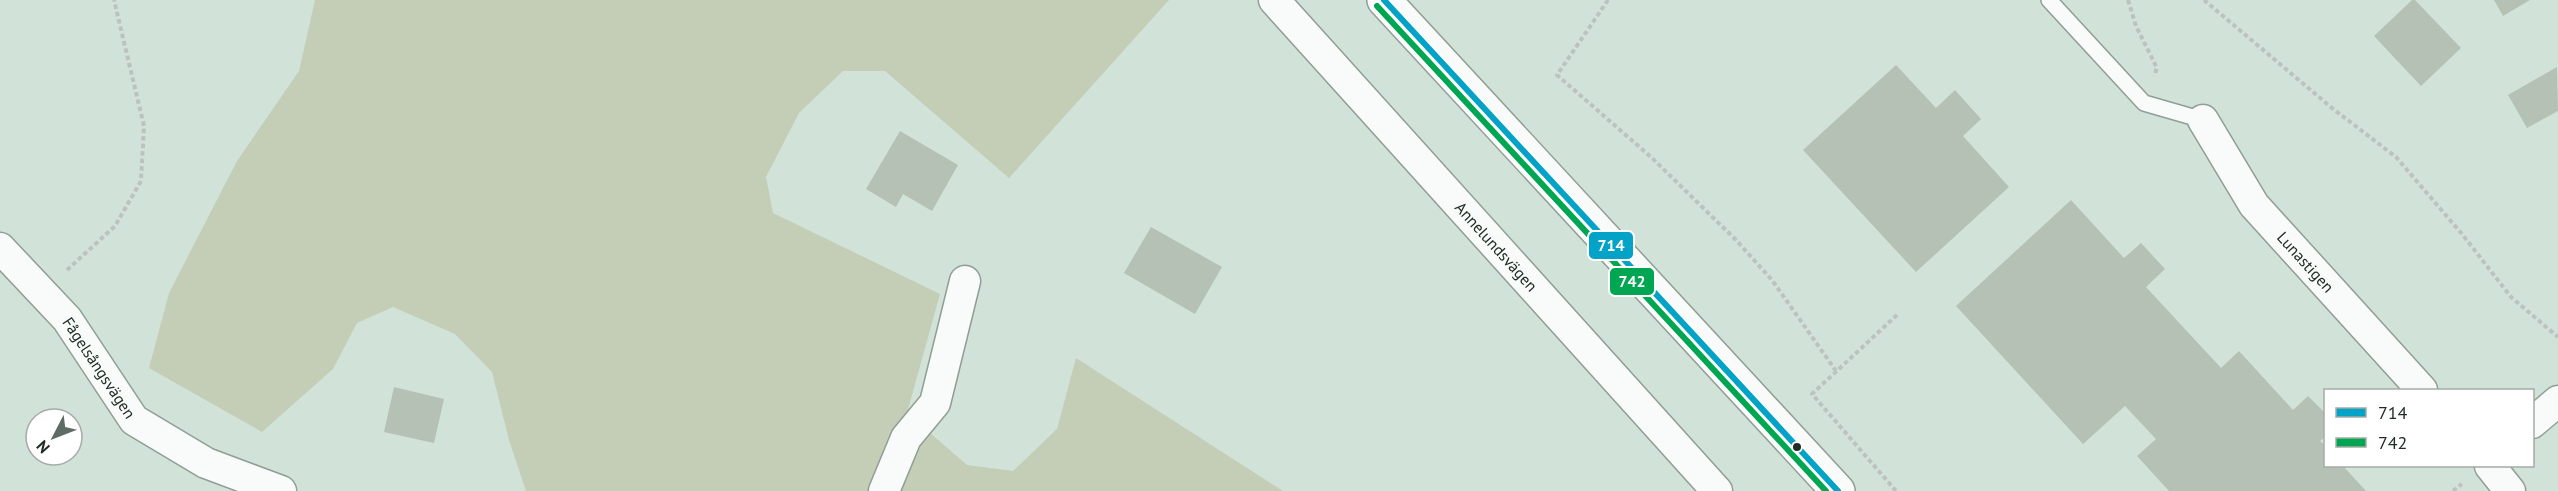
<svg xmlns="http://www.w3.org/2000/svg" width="2558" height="491" viewBox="0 0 2558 491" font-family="'PT Sans',sans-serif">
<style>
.green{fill:#c4cdb6}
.building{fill:#b4c1b4}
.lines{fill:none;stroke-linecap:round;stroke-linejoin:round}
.lane-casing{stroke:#909e95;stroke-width:18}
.street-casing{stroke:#909e95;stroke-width:33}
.secondary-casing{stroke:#909e95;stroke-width:36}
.path{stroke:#bcc2bf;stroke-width:4;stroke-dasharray:4.5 3;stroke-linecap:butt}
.lane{stroke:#f8fbf9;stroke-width:15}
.street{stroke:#f8fbf9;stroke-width:30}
.secondary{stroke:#f8fbf9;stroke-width:33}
.bus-1-casing{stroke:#fff;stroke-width:10}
.bus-2-casing{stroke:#fff;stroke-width:10}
.bus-1{stroke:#02a3c6;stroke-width:6}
.bus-2{stroke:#00a651;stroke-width:6}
.bus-dot{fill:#202c24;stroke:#fff;stroke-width:2}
.labels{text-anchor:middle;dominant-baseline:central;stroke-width:5;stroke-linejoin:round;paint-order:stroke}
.street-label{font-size:16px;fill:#202c24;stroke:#fff}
.line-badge{stroke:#fff;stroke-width:2}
.badge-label{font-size:16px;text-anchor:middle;font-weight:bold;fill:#fff}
</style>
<rect width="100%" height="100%" fill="#d1e3d8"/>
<path class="green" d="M315 0H1169L1009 178 885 71H843L799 113 766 177 773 213 940 294 907 413 967 465 1013 471 1057 429 1076 358 1283 491H526L509 440 492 372 455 334 393 307 357 323 333 369 262 432 149 368 169 293 237 161 299 71Z"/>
<path class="building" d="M2412 0H2415L2461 48 2421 86 2374 36Z
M2494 0H2530L2503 16Z
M1896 65 1936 108 1955 90 1981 119 1963 136 2009 187 1916 272 1803 150Z
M2557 67 2558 111 2527 128 2508 95Z
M900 131 958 165 932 211 903 194 896 207 866 189Z
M2071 200 2124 258 2141 243 2165 269 2146 287 2221 368 2239 351 2293 410 2308 396 2326 414V436L2320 441 2326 446V466H2343L2366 491H2169L2137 456 2156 439 2125 406 2083 444 1956 306Z
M1151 227 1222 267 1195 314 1124 273Z
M394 387 444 399 434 443 384 432Z"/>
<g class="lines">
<g class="lane-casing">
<path id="lane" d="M2049 0 2144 103 2203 120"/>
</g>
<g class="street-casing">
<g id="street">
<path id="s1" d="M1274 0 1717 491"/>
<path id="s2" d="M2203 120 2254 205 2422 390"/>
<path id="s3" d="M0 248 67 319 134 420 206 463 281 491"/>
<path d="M2532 423 2558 401"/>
<path d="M2490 466 2510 491"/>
<path d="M884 491 906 438 935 403 965 281"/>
</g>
</g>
<g class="secondary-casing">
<path id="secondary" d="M1384 0 1838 491"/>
</g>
<path class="path" d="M1608 0 1557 75 1651 157 1736 240 1772 280 1836 371
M2128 0 2136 26 2157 68 2154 76
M2204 0 2332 108 2396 157 2462 234 2511 297 2558 337
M67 270 115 226 141 181 144 126 114 0
M1896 491 1812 394 1898 314
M2453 491 2462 484"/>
<use href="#lane" class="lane"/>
<use href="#street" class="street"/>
<use href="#secondary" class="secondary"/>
<g class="bus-1-casing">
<path id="bus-1" d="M1384 0 1838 491"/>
</g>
<g class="bus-2-casing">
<path id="bus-2" d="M1377 6 1826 491"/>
</g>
<use href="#bus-1" class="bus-1"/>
<use href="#bus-2" class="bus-2"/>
</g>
<circle class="bus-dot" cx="1797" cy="447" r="5"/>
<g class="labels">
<g class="street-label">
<text stroke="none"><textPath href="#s1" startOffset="332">Annelundsvägen</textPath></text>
<text stroke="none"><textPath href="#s2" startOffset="176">Lunastigen</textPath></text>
<text stroke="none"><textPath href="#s3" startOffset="156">Fågelsångsvägen</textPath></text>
</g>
</g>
<g class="line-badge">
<rect x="1588" y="231" width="46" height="29" rx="6" fill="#02a3c6"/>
<rect x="1609" y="267" width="46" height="29" rx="6" fill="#00a651"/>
</g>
<g class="badge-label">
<text x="1611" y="251">714</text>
<text x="1632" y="287">742</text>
</g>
<rect x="2324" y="389" width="210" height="78" fill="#ffffff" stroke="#a6aba7" stroke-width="1.5"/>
<rect x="2336" y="408" width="30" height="9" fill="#02a3c6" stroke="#a6aba7" stroke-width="1.5"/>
<text x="2378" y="419" font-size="18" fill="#202c24">714</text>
<rect x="2336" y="438" width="30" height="9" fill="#00a651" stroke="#a6aba7" stroke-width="1.5"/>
<text x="2378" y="449" font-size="18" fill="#202c24">742</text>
<g transform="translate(54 437) rotate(228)"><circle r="28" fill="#ffffff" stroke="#a6aba7" stroke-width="1.5"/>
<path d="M0-4.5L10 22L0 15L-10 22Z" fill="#5e6c63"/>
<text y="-9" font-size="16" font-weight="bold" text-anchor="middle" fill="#202c24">N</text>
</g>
</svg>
